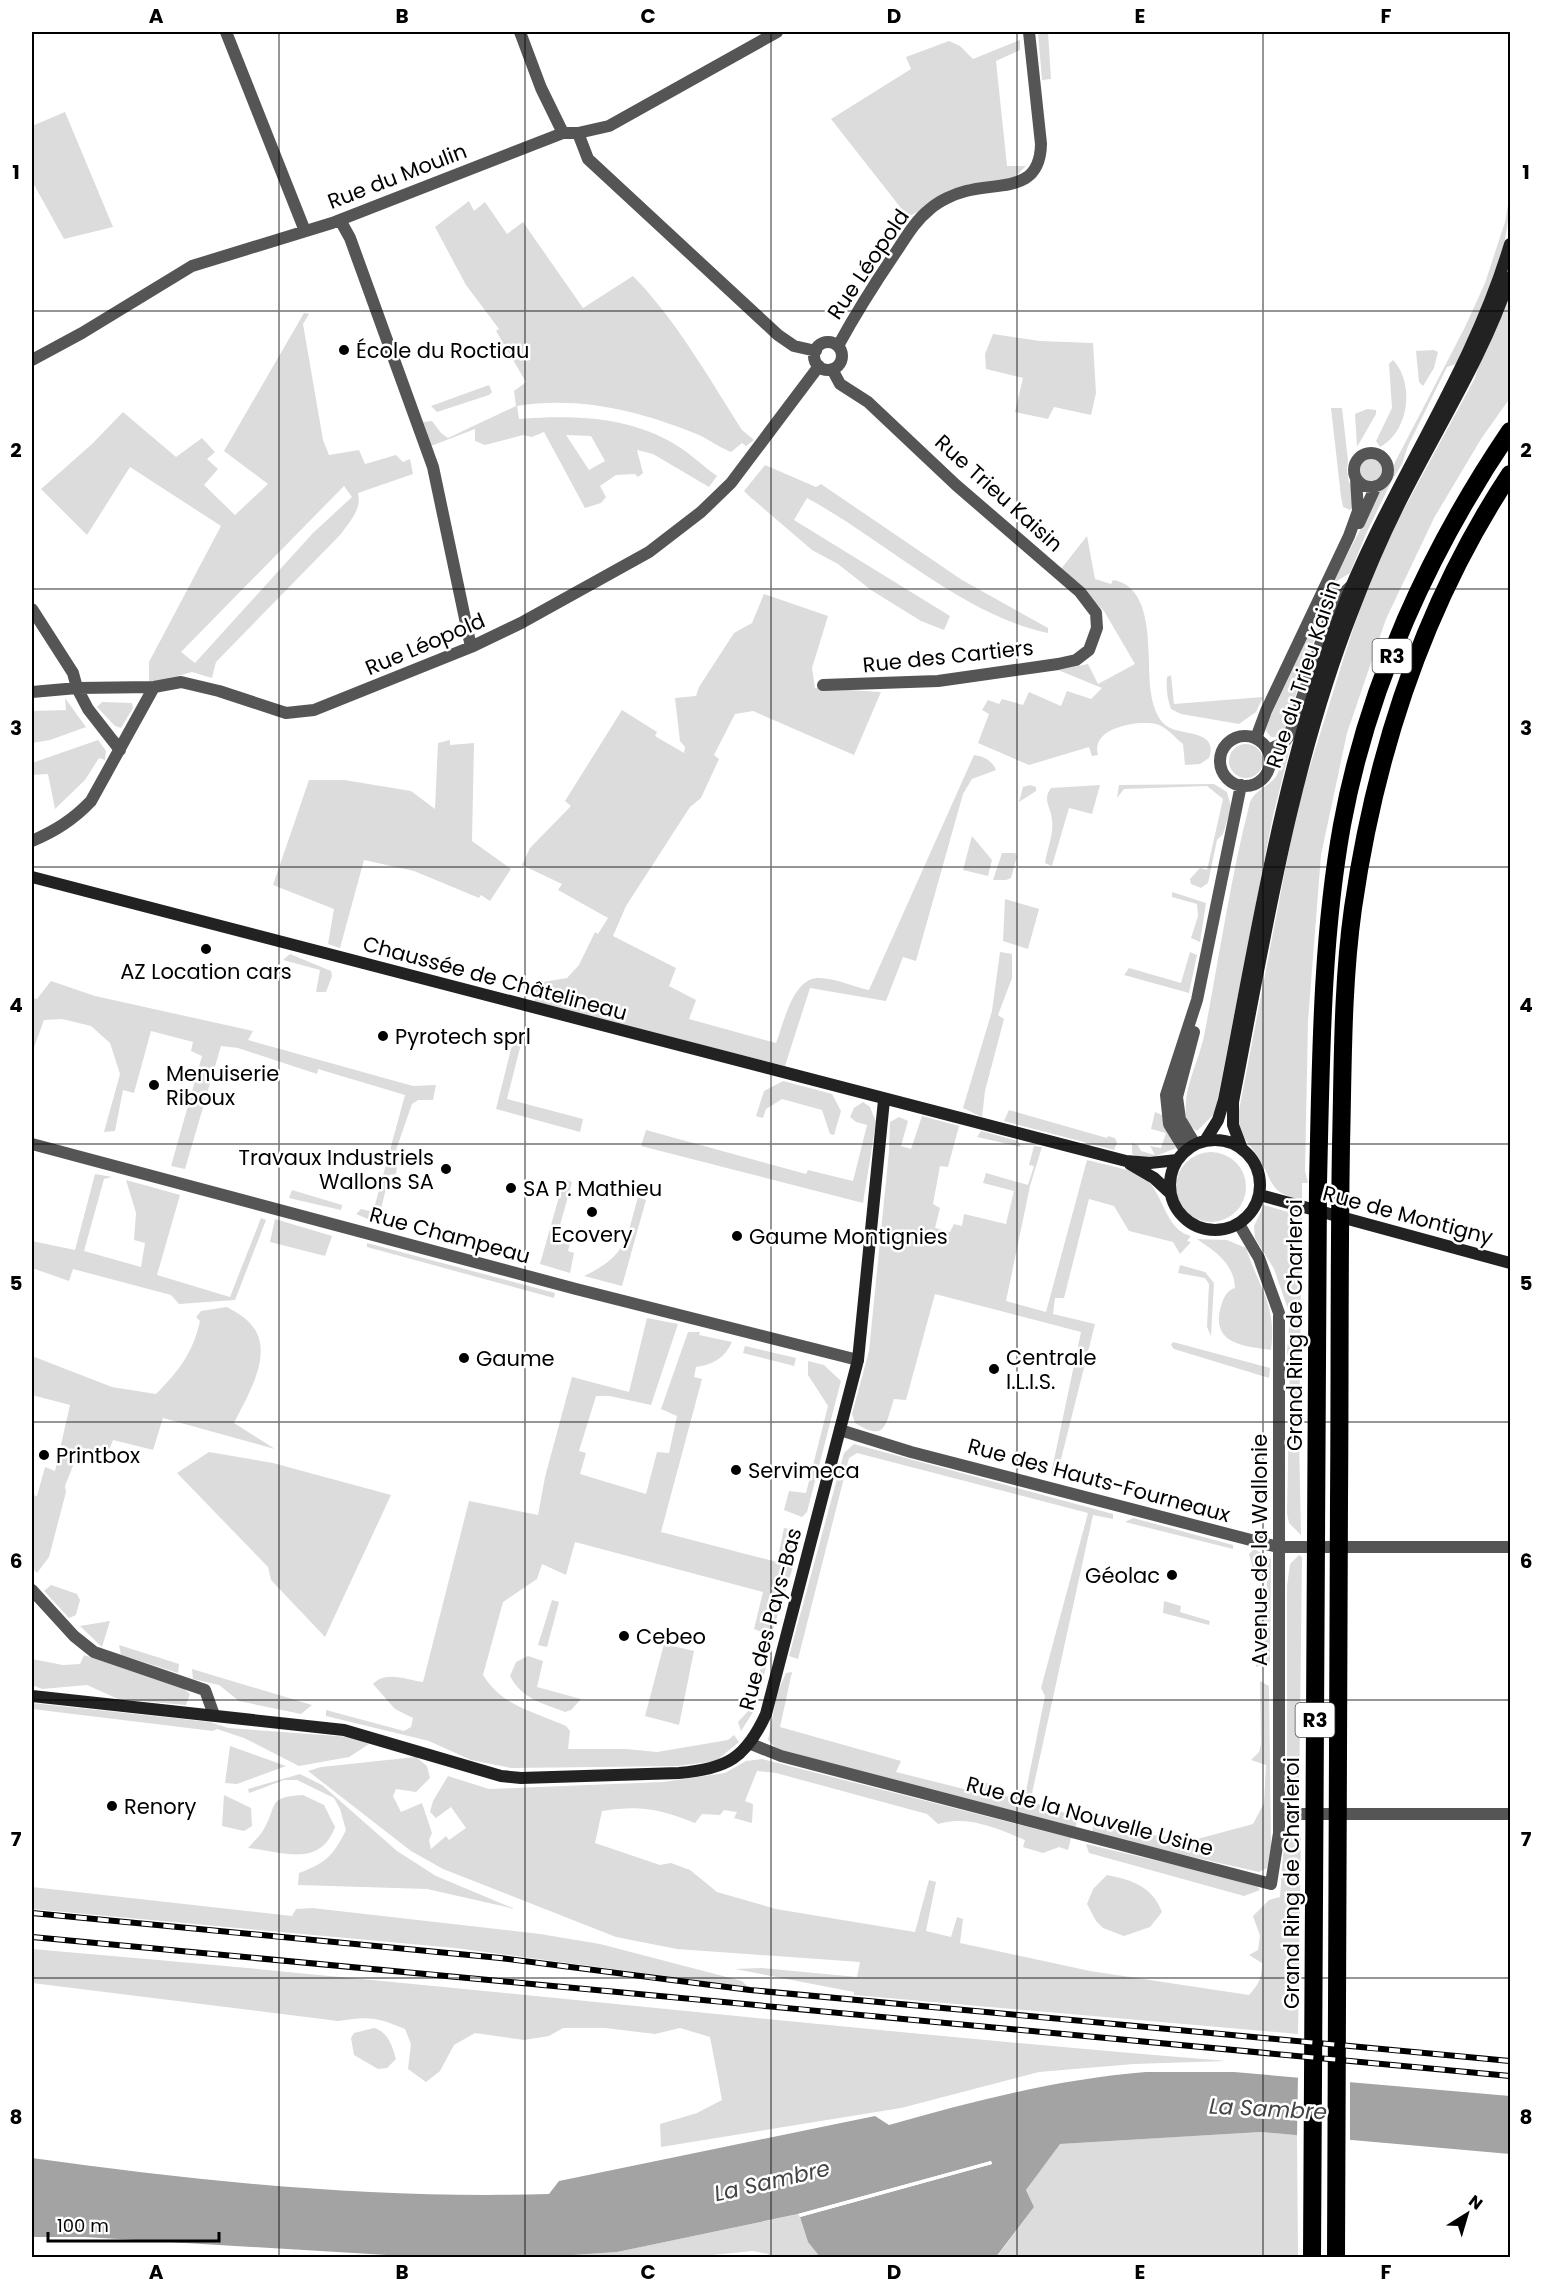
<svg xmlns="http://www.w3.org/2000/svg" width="1542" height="2289" viewBox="0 0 1542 2289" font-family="Poppins,sans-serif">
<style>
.green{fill:#dcdcdc;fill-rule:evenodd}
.water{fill:#a3a3a3}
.pier{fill:#fff}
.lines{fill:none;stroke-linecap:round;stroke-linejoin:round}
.street{stroke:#555;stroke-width:12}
.secondary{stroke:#222;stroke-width:12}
.highway{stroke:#000;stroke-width:18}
.rail-casing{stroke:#000;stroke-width:6}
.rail{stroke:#fff;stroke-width:4;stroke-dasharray:11;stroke-linecap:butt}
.grid{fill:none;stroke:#000;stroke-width:1.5;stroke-opacity:0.55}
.poi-dot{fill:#000;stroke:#fff;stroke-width:2}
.labels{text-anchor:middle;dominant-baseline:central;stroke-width:5;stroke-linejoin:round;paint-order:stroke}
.shield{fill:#fff;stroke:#4c4c4c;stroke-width:1.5}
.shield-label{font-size:20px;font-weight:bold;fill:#000}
.street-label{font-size:21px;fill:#000;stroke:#fff}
.poi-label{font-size:21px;fill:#000;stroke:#fff;text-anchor:start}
.water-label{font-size:22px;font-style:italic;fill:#444;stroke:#fff}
.neatline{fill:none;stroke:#000;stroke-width:2}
.grid-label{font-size:20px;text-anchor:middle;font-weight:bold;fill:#000}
</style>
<rect width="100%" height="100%" fill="#fff"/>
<path class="green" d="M1038 32H1048L1051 79 1042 80Z
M1020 40V50L996 61 1007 166H1026L1014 178 997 184H969L908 217 831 119 911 69 906 57 949 41 960 46 973 59Z
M65 112 113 227 64 239 32 181V126Z
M1510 193C1510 253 1483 311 1456 364L1447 367 1408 446 1402 464 1392 480 1366 534 1350 573 1337 581 1311 648 1282 737H1271L1266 731 1267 724 1332 584 1465 327 1485 283 1505 222Z
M469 201 474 211 485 202 507 234 523 222 583 308 633 276C677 321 708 377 742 430L754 440 746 446 742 443 731 452C720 448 710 440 699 435 640 411 580 396 517 406L519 419C573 415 629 416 676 445 691 454 703 466 717 476L709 487 653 454 637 450 643 473 638 477 635 474 616 475 600 486 606 497 601 503 585 508 544 432 532 437 523 435 485 445 475 441V429L431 446 423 422 432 421 441 433 448 438 516 406 514 391 526 382 496 331 499 329 466 285 435 227ZM566 435 591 436 605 461 589 470Z
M1510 293V398L1481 439 1434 518 1386 619 1347 733 1321 855 1308 1021 1305 1171 1308 1183H1302V1200C1268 1193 1274 1182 1258 1157 1251 1146 1242 1137 1236 1126L1297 808 1344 657 1364 596 1391 533 1475 378 1481 357Z
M304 313 309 314 303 324 323 440 329 455 359 450 365 464 396 455 403 462 410 459 413 474 358 493C362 509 350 521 341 534L216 662 212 678 192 672 149 684V662L221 526 130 467 87 535 41 489 92 444 123 412 176 457 202 438 215 452 207 459 218 469 204 485 235 515 268 484 224 451ZM344 486 352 497 313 533 195 663 181 652Z
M993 334 1040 341 1093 343 1096 393 1091 415 1054 407 1048 419 1015 412 1023 378 986 369 985 354Z
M1434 350 1438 352 1434 368 1423 386 1419 382 1416 351Z
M1393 360C1415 383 1409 432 1380 447L1376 441 1392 408 1389 364Z
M489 385 492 392 489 395 437 412 431 406Z
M1331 408H1342L1348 460 1347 470 1349 482 1354 491 1355 504 1350 510 1343 507 1341 497Z
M1367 409 1376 410V414L1357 447 1355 414Z
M1360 470a11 11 0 1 1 22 0a11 11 0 1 1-22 0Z
M765 465 816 487 821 484 962 580 1048 628V633C964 616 883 539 807 498L794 520 950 616 944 630 921 621 871 590 838 564 812 550 749 496 744 491Z
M1087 536 1095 579 1111 584 1113 580C1157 587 1146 660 1151 693 1152 702 1156 716 1163 723 1177 738 1220 727 1209 758L1200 764 1185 765 1183 744C1175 738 1166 726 1156 724 1137 720 1090 728 1098 755L1092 756 1089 747 1029 765 978 743 989 714 982 710 988 700 999 704 1002 699 1023 705 1029 692 1061 706 1067 691 1091 699 1102 688 1058 670 1088 664 1098 684 1135 664 1104 611 1061 569Z
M764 594 828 616 812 668 815 688 881 692 854 755 753 711 735 714 714 755 719 759 701 798 690 807 626 906 613 936 676 968 669 986 696 1000 689 1019 776 1043C784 1023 792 980 817 978 833 977 854 987 869 990L974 755C983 756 993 761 996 770L972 779 963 794 916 961 903 957 886 1001 810 988 785 1066 534 1002 537 983 567 978 579 965 595 932 598 934 608 918 558 890 562 884 522 865 530 848 571 806 565 801 622 710 657 732 655 736 684 753 685 747 680 741 675 698 696 696 699 687 734 633 752 623Z
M1171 675 1174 704 1263 697 1256 712 1239 724 1181 714 1171 709C1167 698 1166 689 1167 677Z
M65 698 86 727 50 740 32 743V711L66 710Z
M102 702 132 703 133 708 121 728 115 726 97 707Z
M98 740 106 751 105 760 99 758 85 780 55 809 48 774 32 775V763Z
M450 740V745L474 743 472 841 511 869 490 901 481 895 479 898 414 871 364 860 340 948 328 944 334 909 273 885 309 780H344L411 791 435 809 438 743Z
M1292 740 1273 816 1215 1113 1197 1131 1187 1124C1181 1090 1197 1068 1204 1036 1219 959 1230 881 1249 806 1254 782 1287 789 1279 750L1288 747Z
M1229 761a17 17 0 1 1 34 0a17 17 0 1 1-34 0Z
M1214 784 1227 792 1231 807 1223 834 1217 840 1208 883 1201 888 1191 884 1190 879 1200 868 1207 870 1223 799 1207 786 1124 789 1117 798 1119 785Z
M1030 785 1036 787V791L1019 802 1023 787Z
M1100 785 1092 814 1069 808 1052 866 1045 863C1047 849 1054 834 1052 820 1051 807 1042 800 1051 788Z
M972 836 992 860 988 876 963 870Z
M1002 853H1015L1017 856 1011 878 1006 880H993Z
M1172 892 1206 903 1200 942 1191 938 1198 916 1197 904 1172 897Z
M1005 899 1039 909 1028 949 1003 941Z
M1000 952 1012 954V978L998 1015 1004 1019 985 1091 982 1117 963 1108 992 1011Z
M1190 952 1197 955 1189 993 1124 975 1129 968 1181 983Z
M290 954 331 971 332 976 326 992H316L320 970 283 960Z
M51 981 95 996 253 1031 248 1040 413 1086 436 1085 433 1100H418L412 1104 396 1150 399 1152 396 1174 389 1175 379 1218 375 1222 356 1214 361 1209 373 1212 405 1095 318 1069 317 1074 238 1048 221 1046 185 1169 171 1166 202 1056 191 1051 193 1042 151 1031 134 1093 123 1090 115 1131 104 1132 120 1074 110 1043 91 1026 62 1019 44 1020 32 1053V998L37 999Z
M513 1041 521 1044 507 1099 583 1119 580 1132 496 1109Z
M783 1081 832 1094 841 1111 834 1135 830 1134 822 1110 782 1099 766 1109 763 1118 756 1116 764 1091Z
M863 1102 870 1107 876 1122 863 1203 641 1146 646 1130 806 1174 808 1170 853 1181 867 1125 856 1122 850 1117 854 1108Z
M1009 1110 1107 1138 1108 1136 1115 1138 1117 1143 1114 1150 1004 1121Z
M1155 1112 1162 1115 1176 1148 1146 1160 1132 1154V1143L1138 1145 1141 1151 1155 1155 1150 1146 1161 1148 1166 1133 1151 1129Z
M922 1116 959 1126 948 1167 940 1166 933 1204 940 1208 935 1228 950 1232 954 1224 962 1226 964 1214 1006 1224 1014 1191 983 1183 986 1173 1028 1185 1034 1166 1029 1165 1034 1146 1042 1147 1030 1186 1006 1301 1046 1312 1087 1160C1102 1164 1135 1170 1145 1178 1164 1194 1165 1230 1191 1236L1187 1241 1191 1242 1180 1254 1173 1242 1129 1231 1114 1206 1089 1199 1064 1298H1055L1053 1314 1095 1324 1058 1471 1051 1474 1081 1332 935 1294 906 1400 894 1399C885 1426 886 1442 855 1423L852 1414 869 1351 889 1151 890 1122 899 1117 908 1121 901 1146 911 1149Z
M981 1131 1018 1141 1021 1147 977 1137Z
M1176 1187a35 35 0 1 1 70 0a35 35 0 1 1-70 0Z
M95 1174 112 1177 104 1179 84 1251 141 1267 145 1243 134 1240 136 1213 126 1180 180 1195 157 1275 230 1297 261 1218 266 1220 235 1300 179 1304 171 1295 73 1269 69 1281 32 1268V1241L75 1250Z
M564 1179 572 1182 559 1229 566 1232 565 1237 571 1239 568 1251 574 1253 570 1273 540 1264Z
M292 1190 342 1205 341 1210 289 1198Z
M638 1197 646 1200 622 1286 584 1276C627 1256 626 1239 638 1197Z
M1264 1205 1302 1216 1299 1438 1301 1535 1289 1523 1287 1513 1290 1362 1287 1353 1290 1315 1274 1269 1255 1238 1254 1226Z
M275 1219 332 1236 325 1256 270 1242Z
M1197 1239 1227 1240 1246 1248C1259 1288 1277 1305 1271 1350 1243 1346 1210 1344 1221 1306 1224 1297 1226 1291 1235 1288 1234 1264 1216 1252 1197 1239Z
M367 1243 555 1293 554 1298 367 1247Z
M1180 1265 1205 1272 1214 1283 1211 1336 1207 1327 1209 1284 1205 1278 1178 1273Z
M227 1307C236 1312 247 1318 253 1327 274 1354 247 1397 234 1423L275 1449 163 1418 153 1450 113 1440 108 1453 80 1448 65 1486 66 1492 49 1557 37 1573 32 1568V1495L37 1496 45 1467 55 1471 70 1405 32 1395V1356L112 1387 156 1394C178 1372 193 1353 200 1321L196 1317 201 1311Z
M647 1318 678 1324 651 1405 610 1396H596L579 1451 586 1453 580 1474 646 1494 657 1452 669 1453 677 1416 661 1409 688 1332H700L699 1335 732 1342C725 1358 712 1365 696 1367L694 1377 702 1379 661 1532 777 1562 784 1528 800 1531 789 1565 793 1567 771 1636 754 1629 763 1592 575 1542 566 1575 542 1564 537 1579 503 1602 483 1675C502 1706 534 1712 566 1726L570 1731 568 1749H626L657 1752 728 1740 734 1735 739 1742 716 1761 678 1766 511 1768 471 1760 429 1741 326 1716V1710L404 1731 411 1727 413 1718 395 1709 373 1684C386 1670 407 1680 423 1682L469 1501 538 1515 545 1477 572 1377 629 1392Z
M1173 1342 1270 1368 1269 1378 1174 1349 1171 1345Z
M745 1346 796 1358 794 1366 743 1353Z
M808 1361 824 1365 841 1381 807 1512 802 1517 784 1510 789 1491 806 1493 828 1406 808 1375Z
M854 1444 1113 1514V1519L1093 1515 1031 1798 1038 1804 1077 1817 1076 1827 778 1750 768 1740 777 1693 786 1673 792 1672 780 1727 901 1761 896 1772 976 1792 982 1781 1004 1790 1002 1795 1024 1801 1045 1696 1041 1688 1088 1513 857 1453 849 1458 798 1659 789 1656 844 1453Z
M209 1452 273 1463 391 1495 325 1637 271 1580 268 1567 177 1473Z
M1133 1518 1233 1545V1549L1125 1522Z
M1254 1549 1271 1559 1270 1662 1256 1667 1257 1620 1266 1619 1267 1577 1255 1576 1249 1554Z
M1299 1555 1302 1557 1299 1801 1294 1802 1287 1789V1586L1290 1564Z
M51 1585 77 1594 80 1600 76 1615 69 1618 44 1591Z
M552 1600 559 1602 547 1647 538 1645Z
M1164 1601 1181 1606 1180 1612 1210 1621 1209 1625 1163 1613Z
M110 1621 102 1647 80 1626Z
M664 1644 694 1651 679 1725 645 1716Z
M119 1645 179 1664 178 1673 121 1655Z
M765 1650 770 1652 755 1709 741 1731 738 1722 751 1708Z
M84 1655 184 1689 190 1694 186 1705 118 1699 87 1685 42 1689 32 1685V1659L63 1665 80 1664Z
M528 1656 543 1661 537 1687 581 1699 571 1710 565 1712C542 1703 522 1699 510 1676L516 1662Z
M192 1669 312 1705 301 1714 239 1701 219 1685 193 1679Z
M1260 1681 1269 1686 1271 1848 1267 1868 1259 1872 1092 1834 1093 1825 1190 1841 1253 1824 1264 1803 1266 1765 1251 1760 1259 1752 1261 1744Z
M32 1703 210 1722 228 1728 351 1737 369 1744 349 1757 299 1766 244 1738 217 1729 213 1731 32 1709Z
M230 1746 286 1766 237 1784 225 1783Z
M416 1757 427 1766 430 1778 416 1792 396 1789 393 1796 401 1812 422 1803 432 1833 429 1840 431 1849 446 1836 449 1840 466 1828 451 1807 436 1818 430 1812 433 1801 448 1776 489 1789 663 1782 725 1773 746 1761 762 1759 1071 1838 1068 1850 1059 1847 1043 1853 1023 1847 1025 1840C997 1828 967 1815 938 1824L927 1814 776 1773 757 1771 745 1801 753 1804 752 1823 734 1818 737 1812 724 1810 720 1815 702 1814 695 1823C659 1809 641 1805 602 1811L595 1843 660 1865 671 1863 690 1870 717 1892 776 1909 915 1932 929 1880 936 1882 926 1931 951 1937 957 1917 963 1919 960 1943 1090 1971 1249 1995C1259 1984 1262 1978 1262 1963L1249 1955 1258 1950 1260 1936 1253 1916 1269 1900 1280 1897 1284 1841 1301 1834 1298 2034 854 1995V1992L735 1969 762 1968 857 1977 860 1962 677 1949 616 1937 443 1869 411 1851 308 1771 321 1767Z
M300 1774 322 1785 397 1851 436 1876 515 1909 427 1889 298 1885 299 1873C326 1863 333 1856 346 1830L340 1809 334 1798 297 1780H284L249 1793 248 1789Z
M224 1795 251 1808 252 1826 244 1831 222 1826Z
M303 1795 324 1805 335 1827C320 1868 283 1852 248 1848 253 1842 260 1836 264 1829 278 1804 267 1797 303 1795Z
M1086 1844 1255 1884 1260 1890 1244 1896 1089 1853Z
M1107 1875C1132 1880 1152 1886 1162 1912L1150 1927 1124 1936 1103 1928 1096 1921 1087 1904 1093 1889Z
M32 1887 292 1916 296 1909 312 1908 540 1934 600 1944 742 1981 748 1987 455 1948 32 1909Z
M32 1949C430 1982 828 2029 1227 2061L1134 2064 1039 2072 901 2108 661 2147 660 2124 697 2113 722 2100 710 2037 680 2028 655 2034 605 2028H563L549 2036 524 2040 475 2033 454 2045 440 2071 426 2082 408 2069 411 2044 405 2029C377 2017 368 2016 338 2021L32 1983Z
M374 2028C388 2032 392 2045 396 2059L387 2068 378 2069 354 2055 351 2038 354 2033Z
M1261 2132 1297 2135 1298 2257 996 2258 1034 2207 1026 2190 1059 2144Z
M799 2214 808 2242 820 2257H769L768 2254 753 2251 683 2258H530L617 2252Z"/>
<path class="water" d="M1146 2072H1234L1510 2096V2154L1261 2132 1060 2144 1026 2190 1034 2207 996 2257H820L808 2242 800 2217 992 2164 991 2161 798 2214 617 2252 530 2258H437L85 2237H32V2158C202 2182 376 2199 549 2194L559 2181 875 2116 889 2125C974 2101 1058 2079 1146 2072Z"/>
<path class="pier" d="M1298 2075 1350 2078V2142L1297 2138Z
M991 2161 992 2164 800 2217 798 2214Z"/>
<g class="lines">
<path class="street" d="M226 32 305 231
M520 32 541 88 563 133
M578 133 588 159 778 335 794 346 816 351
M340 220 350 238 433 467 471 647
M814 356a14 14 0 1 1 28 0a14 14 0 1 1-28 0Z
M838 346C856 313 875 283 896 252 906 237 915 221 930 209 939 201 954 194 966 191 1000 182 1040 193 1041 144L1029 32
M32 360 82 333 192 266 332 223 563 133H578L609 126 777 32
M1354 470a17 17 0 1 1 34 0a17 17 0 1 1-34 0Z
M1359 523 1376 486
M32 609 73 673 77 688 88 709 120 750
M823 685 938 681 1058 664 1076 660 1089 650 1097 628 1096 613 1080 592 956 485 868 402 840 384 832 369
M32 692 77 688 154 687 181 682 219 691 286 713 314 710 471 647 521 623 649 552 701 512 731 483 819 366
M1220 761a25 25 0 1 1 50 0a25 25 0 1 1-50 0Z
M1256 738 1266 711 1349 536 1358 511 1356 478
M1268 750 1283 743 1289 736 1335 601 1352 585
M32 841C55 831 73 820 91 801L154 687
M1194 1032 1177 1097 1180 1119 1195 1144
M32 1144 576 1289 858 1360
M1185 1150 1169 1124 1166 1095 1197 1000 1241 785
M840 1430 911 1452 1278 1547H1510
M32 1590 74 1636 94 1652 205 1690 214 1715
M751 1744 781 1756 1271 1884 1279 1833V1313L1259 1258 1239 1224
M1279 1814H1510"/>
<path class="secondary" d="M32 877 1126 1161 1150 1163 1177 1160
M1170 1185a45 45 0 1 1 90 0a45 45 0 1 1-90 0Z
M1205 1141 1218 1120 1224 1100C1256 938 1281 772 1339 617 1387 489 1471 376 1510 244
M1242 1149 1233 1125V1102C1265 938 1291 770 1352 613 1368 571 1386 529 1407 489 1443 419 1485 352 1510 277
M1130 1164 1154 1178 1169 1192
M1260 1195 1510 1263
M32 1696 344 1730 501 1776 521 1778 679 1773C727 1769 746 1758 766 1714L858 1360 884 1100"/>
<path class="highway" d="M1312 2258 1318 1183C1321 1064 1321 942 1342 825 1368 684 1430 549 1510 431
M1336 2258C1337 2005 1338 1753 1339 1500 1340 1382 1339 1263 1341 1145 1343 1066 1342 987 1353 908 1375 755 1424 604 1510 474"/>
<g class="rail-casing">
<path id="rail" d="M32 1913 500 1958 750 1990 1510 2061
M32 1937 1510 2076"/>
</g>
<use href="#rail" class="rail"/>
</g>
<path class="grid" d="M279 32V2258M525 32V2258M771 32V2258M1017 32V2258M1263 32V2258M32 311H1510M32 589H1510M32 867H1510M32 1144H1510M32 1422H1510M32 1700H1510M32 1978H1510"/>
<g class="poi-dot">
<circle cx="344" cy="350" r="6"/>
<circle cx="206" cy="949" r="6"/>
<circle cx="383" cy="1036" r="6"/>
<circle cx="154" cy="1085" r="6"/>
<circle cx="446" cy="1169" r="6"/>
<circle cx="511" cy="1188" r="6"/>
<circle cx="592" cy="1212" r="6"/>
<circle cx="737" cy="1236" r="6"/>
<circle cx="464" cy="1358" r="6"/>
<circle cx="994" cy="1369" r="6"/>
<circle cx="44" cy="1455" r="6"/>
<circle cx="736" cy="1470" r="6"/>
<circle cx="1172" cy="1575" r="6"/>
<circle cx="624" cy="1636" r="6"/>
<circle cx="112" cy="1806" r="6"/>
</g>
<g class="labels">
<g class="shield">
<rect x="1372.5" y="639" width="39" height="34" rx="4.5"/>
<rect x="1295.5" y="1703" width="39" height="34" rx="4.5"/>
</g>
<g class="shield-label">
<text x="1392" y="656">R3</text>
<text x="1315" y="1720">R3</text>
</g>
<g class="street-label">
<text transform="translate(397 176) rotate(-21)">Rue du Moulin</text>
<text transform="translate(868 264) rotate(-56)">Rue Léopold</text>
<text transform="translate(999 493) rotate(42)">Rue Trieu Kaisin</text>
<text transform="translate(425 644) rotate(-23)">Rue Léopold</text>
<text transform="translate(948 656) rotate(-6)">Rue des Cartiers</text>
<text transform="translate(1303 674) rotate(-72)">Rue du Trieu Kaisin</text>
<text transform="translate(495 978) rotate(15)">Chaussée de Châtelineau</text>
<text transform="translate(1408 1215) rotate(15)">Rue de Montigny</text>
<text transform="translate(450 1235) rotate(15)">Rue Champeau</text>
<text transform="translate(1294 1325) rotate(-90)">Grand Ring de Charleroi</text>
<text transform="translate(1099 1480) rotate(15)">Rue des Hauts-Fourneaux</text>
<text transform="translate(1259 1550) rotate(-90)">Avenue de la Wallonie</text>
<text transform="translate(770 1619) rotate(-75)">Rue des Pays-Bas</text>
<text transform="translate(1090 1816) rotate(15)">Rue de la Nouvelle Usine</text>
<text transform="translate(1291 1883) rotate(-90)">Grand Ring de Charleroi</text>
</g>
<g class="poi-label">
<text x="356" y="350">École du Roctiau</text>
<text x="206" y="971" text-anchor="middle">AZ Location cars</text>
<text x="395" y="1036">Pyrotech sprl</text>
<text x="166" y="1073">Menuiserie<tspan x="166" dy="24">Riboux</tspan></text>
<text x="434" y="1157" text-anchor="end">Travaux Industriels<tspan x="434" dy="24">Wallons SA</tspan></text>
<text x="523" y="1188">SA P. Mathieu</text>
<text x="592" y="1234" text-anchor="middle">Ecovery</text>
<text x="749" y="1236">Gaume Montignies</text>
<text x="1006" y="1357">Centrale<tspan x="1006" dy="24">I.L.I.S.</tspan></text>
<text x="476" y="1358">Gaume</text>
<text x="56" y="1455">Printbox</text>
<text x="748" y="1470">Servimeca</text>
<text x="1160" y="1575" text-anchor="end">Géolac</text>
<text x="636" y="1636">Cebeo</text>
<text x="124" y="1806">Renory</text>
</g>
<g class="water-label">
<text transform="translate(1268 2109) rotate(3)">La Sambre</text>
<text transform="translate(772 2181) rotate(-13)">La Sambre</text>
</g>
</g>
<rect width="1542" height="2289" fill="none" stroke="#ffffff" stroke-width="66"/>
<g transform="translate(1467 2214) rotate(37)" stroke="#ffffff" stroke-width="4.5" paint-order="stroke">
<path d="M0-4.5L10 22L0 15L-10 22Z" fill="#000000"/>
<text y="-9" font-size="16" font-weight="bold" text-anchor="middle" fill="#000000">N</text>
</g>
<path d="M48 2232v9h171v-9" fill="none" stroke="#000000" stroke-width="3"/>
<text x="57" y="2232" font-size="18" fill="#000000" stroke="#ffffff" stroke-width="4.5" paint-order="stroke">100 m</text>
<rect x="33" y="33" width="1476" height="2223" class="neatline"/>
<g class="grid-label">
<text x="156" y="23">A</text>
<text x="402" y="23">B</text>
<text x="648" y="23">C</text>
<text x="894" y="23">D</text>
<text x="1140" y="23">E</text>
<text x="1386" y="23">F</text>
<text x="16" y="179">1</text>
<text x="1526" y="179">1</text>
<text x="16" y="457">2</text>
<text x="1526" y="457">2</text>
<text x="16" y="735">3</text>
<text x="1526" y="735">3</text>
<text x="16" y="1012">4</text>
<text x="1526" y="1012">4</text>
<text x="16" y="1290">5</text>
<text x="1526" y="1290">5</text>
<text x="16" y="1568">6</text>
<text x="1526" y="1568">6</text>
<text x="16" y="1846">7</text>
<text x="1526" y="1846">7</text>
<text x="16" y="2124">8</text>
<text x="1526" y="2124">8</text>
<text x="156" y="2279">A</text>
<text x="402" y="2279">B</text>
<text x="648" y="2279">C</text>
<text x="894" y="2279">D</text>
<text x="1140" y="2279">E</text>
<text x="1386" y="2279">F</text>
</g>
</svg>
